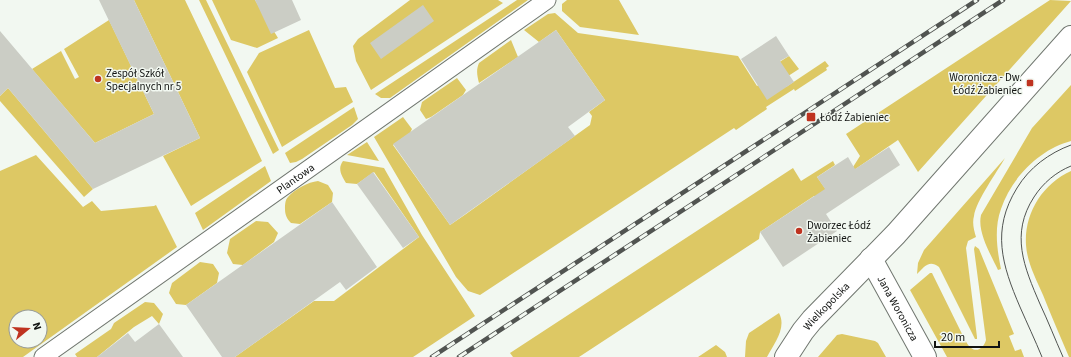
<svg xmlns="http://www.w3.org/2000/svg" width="1071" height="357" viewBox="0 0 1071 357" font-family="'Source Sans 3',sans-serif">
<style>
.green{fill:#ddc864;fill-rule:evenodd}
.building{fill:#cbcdc5}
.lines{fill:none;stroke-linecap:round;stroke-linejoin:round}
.street-casing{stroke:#70766f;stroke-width:19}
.secondary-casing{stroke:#70766f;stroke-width:24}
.street{stroke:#fff;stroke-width:17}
.secondary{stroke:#fff;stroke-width:22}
.tram{stroke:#515451;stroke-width:1}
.rail-casing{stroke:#515451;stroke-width:4.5}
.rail{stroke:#f2f8f1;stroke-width:3;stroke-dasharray:9;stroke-linecap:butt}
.poi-dot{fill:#bf3320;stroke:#f2f8f1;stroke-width:1.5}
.labels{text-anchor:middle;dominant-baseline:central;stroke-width:3;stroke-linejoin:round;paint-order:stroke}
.poi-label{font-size:11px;fill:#111311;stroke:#f2f8f1;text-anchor:start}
.street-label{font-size:11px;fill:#111311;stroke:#f2f8f1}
</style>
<rect width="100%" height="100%" fill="#f2f8f1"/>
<path class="green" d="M134 0H185L262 161 191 206 163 156 200 138Z
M199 0H206L279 150 273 154Z
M212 0H255L278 38 257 48 231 40Z
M410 0H498L503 3 371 90 356 61 353 46 358 39Z
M517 0H528L390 98H381L375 94Z
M567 0H619L639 35 580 27 562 11V4Z
M1050 0 1071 1 918 172 898 140 854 170 853 167 860 156 846 134Z
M555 13 578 33 738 56 757 86 777 73 773 66 789 56 799 69 782 80 786 87 825 61 829 66 826 68 827 70 795 91 794 89 766 107 767 109 736 130 734 128 480 295 468 291 456 277 374 137 403 117 412 129 410 133 393 145 450 225 466 214 590 125 592 116 589 112 605 100 556 30 539 42 524 30 548 14Z
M109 20 154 114 95 143 32 69 61 51 75 79 79 77 64 49Z
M309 30 335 88 346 87 353 102 282 147 247 72 259 53Z
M511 40 518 57 479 83C477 75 476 70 479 63Z
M457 78 466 90 463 95 431 117 426 119 420 110 422 102Z
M1071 85V141C1040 149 1011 178 1001 209 994 228 997 250 1001 269L998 270C991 255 977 232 981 215L1032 128Z
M8 88 93 189 84 197 0 101V96Z
M354 107 358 119 352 125 302 159 296 162 290 163 285 153Z
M367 142 379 161 347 155Z
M36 155 83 207 92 201 101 211 154 206 156 205 177 247 23 357H0V171ZM16 317H40V341H16Z
M1005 158C997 172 976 201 974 216 972 223 974 230 976 237L968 241 966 248 977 337V339H975L939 267C929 259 924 267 917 274L918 263 924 250Z
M343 161 384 168 422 235 475 316 413 357H235L314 301H334L419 237 374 172 357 184 346 183C342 176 337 169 343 161Z
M833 161 835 165 817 177 832 198 814 196 760 232 759 239 579 357H513L510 353 793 168 801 181Z
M265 166 271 181 203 230 195 213Z
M1071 171V357H1069C1060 336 1051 315 1043 295 1036 279 1027 262 1026 245 1024 214 1042 184 1071 171Z
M318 181 328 185 333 193 332 202 300 224 291 223C287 219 285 215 285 209 285 205 285 200 288 197 295 189 308 182 318 181Z
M256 221 268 222 278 233 274 242 243 265 233 264 227 253 230 239Z
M975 246 979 249 1014 334 1009 336 1015 351 1021 349 1024 357H947L910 290 930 273H932L965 340C967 343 969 347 971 348 978 353 984 347 986 340L974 249Z
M200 262 213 264 219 273 217 283 186 305 176 304 169 293 172 283Z
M145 302 154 303 163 314 159 324 152 316 134 327 97 357H77L75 354 111 329 114 323Z
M779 313C787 328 774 344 767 357H745L746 341 749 333Z
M842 334 875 341 878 343 886 357H818L837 335Z
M716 345 725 352 727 357H698Z"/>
<path class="building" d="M99 0H134L200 138 93 189 8 88 0 96V31L95 143 154 114Z
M255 0H292L301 20 271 34Z
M423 5 434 21 381 59 370 43Z
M556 30 605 100 568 127 575 136 450 225 393 144Z
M776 36 789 56 780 61 794 82 767 100 741 59Z
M889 147 900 165 826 214 837 231 783 267 760 232 825 189 817 177 848 157 855 169Z
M373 172 419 237 403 248 357 184Z
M332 202 377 267 346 290 340 282 235 357H222L186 305Z
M159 324 183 357H97L128 333 135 342Z"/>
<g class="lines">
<g class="street-casing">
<g id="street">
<path id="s1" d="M43 357 547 0"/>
</g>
</g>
<g class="secondary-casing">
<g id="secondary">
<path id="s2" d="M871 259 925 357"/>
<path id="s3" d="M786 357 803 331 812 320 896 234 1071 37"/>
</g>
</g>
<use href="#street" class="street"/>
<use href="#secondary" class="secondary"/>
<path class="tram" d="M1042 357C1035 340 1027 323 1020 307 1002 265 991 230 1017 188 1029 168 1049 153 1071 145
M1063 357C1055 339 1048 321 1040 304 1024 267 1010 234 1034 197 1043 183 1056 172 1071 166"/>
<g class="rail-casing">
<path id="rail" d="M432 357 977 0
M459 357 1003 0"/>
</g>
<use href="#rail" class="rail"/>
</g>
<g class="poi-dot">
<circle cx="98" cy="79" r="4"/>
<rect x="1026" y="79" width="8" height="8" rx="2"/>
<rect x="806" y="112" width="10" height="10" rx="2"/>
<circle cx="799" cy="231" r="4"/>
</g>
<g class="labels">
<g class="poi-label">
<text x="106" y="73">Zespół Szkół<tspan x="106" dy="13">Specjalnych nr 5</tspan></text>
<text x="1022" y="77" text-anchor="end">Woronicza - Dw.<tspan x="1022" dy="13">Łódź Żabieniec</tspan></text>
<text x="820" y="117">Łódź Żabieniec</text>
<text x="807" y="225">Dworzec Łódź<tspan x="807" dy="13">Żabieniec</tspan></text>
</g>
<g class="street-label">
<text stroke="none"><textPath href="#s1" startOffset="309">Plantowa</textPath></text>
<text stroke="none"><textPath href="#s3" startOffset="65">Wielkopolska</textPath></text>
<text stroke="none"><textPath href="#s2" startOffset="56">Jana Woronicza</textPath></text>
</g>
</g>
<g transform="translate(28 329) rotate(72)"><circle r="19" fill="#f2f8f1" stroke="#989c97"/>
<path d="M0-3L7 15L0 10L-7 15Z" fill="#bf3320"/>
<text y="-6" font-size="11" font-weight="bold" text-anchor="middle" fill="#111311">N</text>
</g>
<path d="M935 341v6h64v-6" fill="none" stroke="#111311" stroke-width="2"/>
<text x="941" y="341" font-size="12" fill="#111311" stroke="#f2f8f1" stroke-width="3" paint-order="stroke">20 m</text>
</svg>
